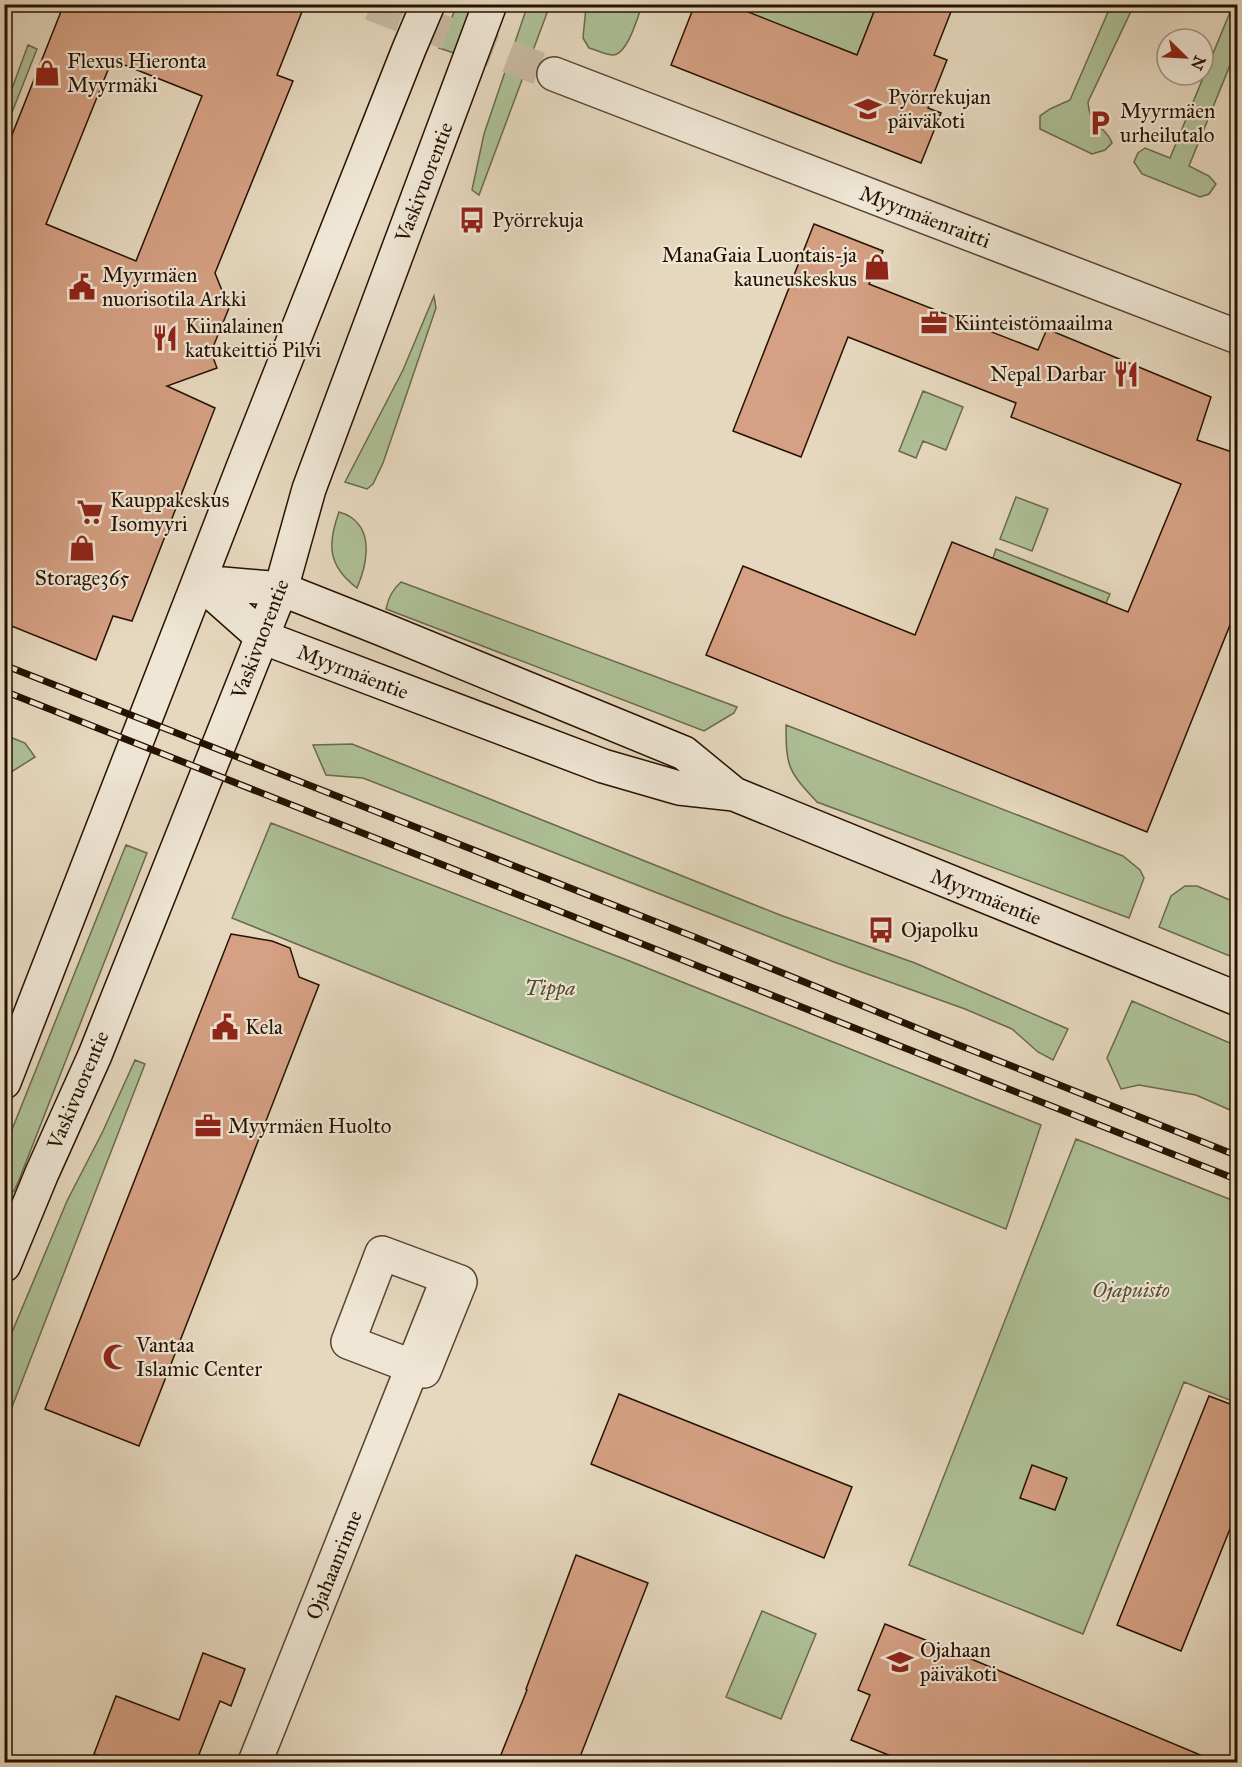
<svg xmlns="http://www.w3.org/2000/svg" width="1242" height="1767" viewBox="0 0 1242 1767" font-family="'IM FELL Great Primer',serif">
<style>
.green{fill:#aec097;stroke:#6a694c;stroke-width:1.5}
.building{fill:#d5a083;stroke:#261200;stroke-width:1.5;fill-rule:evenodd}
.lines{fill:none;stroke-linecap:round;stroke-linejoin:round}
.street-tunnel{stroke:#c9baa2;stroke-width:33;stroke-dasharray:33 16;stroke-linecap:butt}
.street-casing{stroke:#564430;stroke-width:36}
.secondary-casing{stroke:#261200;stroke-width:36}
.street{stroke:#efe6d5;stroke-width:33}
.secondary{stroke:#efe6d5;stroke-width:33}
.rail-casing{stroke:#261200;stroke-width:7}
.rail{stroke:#efe6d5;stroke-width:4.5;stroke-dasharray:14;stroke-linecap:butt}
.labels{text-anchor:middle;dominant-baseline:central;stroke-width:4.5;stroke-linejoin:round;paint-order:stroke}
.poi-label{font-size:21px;fill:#261200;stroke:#efe6d5;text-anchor:start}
.street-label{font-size:21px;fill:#261200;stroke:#efe6d5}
.park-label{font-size:21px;font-style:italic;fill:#564f35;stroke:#efe6d5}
</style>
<rect width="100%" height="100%" fill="#e6d8bf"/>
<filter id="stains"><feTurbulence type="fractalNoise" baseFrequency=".00333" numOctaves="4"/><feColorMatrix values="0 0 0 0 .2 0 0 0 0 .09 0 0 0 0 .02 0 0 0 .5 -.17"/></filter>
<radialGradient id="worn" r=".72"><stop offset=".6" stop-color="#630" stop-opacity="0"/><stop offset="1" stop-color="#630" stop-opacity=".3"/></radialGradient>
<path class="green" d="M528 4 550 5 479 195 472 190 484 134Z
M457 5H479L460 55 439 48Z
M581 5H642C638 17 627 56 612 55 605 54 596 50 589 48L583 38 586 7Z
M728 5H877L857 55Z
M1111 5H1134L1088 102C1090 129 1105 124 1112 143L1105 150 1092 154 1040 129V116L1050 109 1070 100Z
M1233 5H1237V48L1189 166 1209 176 1216 184 1209 194 1200 197 1142 174 1134 162 1138 153 1145 148 1170 158Z
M28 45 37 49 5 130V101L7 95 10 94Z
M434 296 436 308 383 463 373 484 367 489 345 482 403 370Z
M923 391 963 407 946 450 923 441 916 458 899 451Z
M1016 497 1048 509 1032 551 1000 539Z
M339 512C343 513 348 515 352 518 374 534 366 567 357 588 328 566 327 545 339 512Z
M996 549 1110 594 1106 603 993 558Z
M401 582 737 707 734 713 704 731 386 609C389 597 392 590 401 582Z
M786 725 1123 856 1140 870 1144 878 1129 918 817 802C788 771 786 767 786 725Z
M5 735 25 743 35 757 5 776Z
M352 744 780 915 915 963 1068 1029 1053 1060 1038 1052 1012 1029 965 1009 834 962 363 778 326 775 313 745Z
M271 823 627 960 1041 1125 1006 1229 232 918Z
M126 845 147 853 19 1180 14 1191 5 1198V1147Z
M1185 886H1197L1237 903V959L1159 927 1171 896Z
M1132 1001 1237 1046V1113L1196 1095 1139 1085 1121 1089 1107 1058Z
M135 1060 145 1064 5 1425V1349L67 1201 103 1131Z
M1076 1139 1237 1202V1403L1184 1382 1083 1634 909 1565Z
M762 1611 816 1634 781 1719 726 1697Z"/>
<path class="building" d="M64 4H305L277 75 293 81 215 273 229 308 211 352 217 368 167 386 215 408 132 621 113 616 96 660 4 623V155ZM112 60 202 96 136 261 46 224Z
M695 4H728L857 55 877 4H954L934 55 947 60 928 108 941 113 921 163 671 65Z
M814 224 883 251 869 284 1038 350 1047 329 1211 397 1197 440 1238 454V605L1147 832 706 655 743 566 915 635 952 542 1128 612 1181 484 1011 417 1016 403 848 337 801 457 733 431Z
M231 934 272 941 290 948 299 977 319 985 139 1446 45 1409Z
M619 1394 852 1487 824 1558 591 1464Z
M1209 1396 1238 1407V1509L1181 1651 1117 1625Z
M1032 1465 1067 1478 1055 1510 1020 1498Z
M576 1555 648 1583 578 1762H498L527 1690 526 1689Z
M885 1624 933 1643 1217 1762H906L851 1740 870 1695 858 1690Z
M203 1653 245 1669 231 1706 220 1701 196 1762H115L94 1754 116 1696 179 1720Z"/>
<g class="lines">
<path class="street-tunnel" d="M371 4 554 74"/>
<g class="street-casing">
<path id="street" d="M554 74 1238 337
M382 1253 460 1282 424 1371 348 1342Z
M255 1762 448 1278"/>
</g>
<g class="secondary-casing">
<path id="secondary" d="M200 582 262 637 603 766 679 788 734 794 1238 999
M200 582 281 589 382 629 684 753 734 794
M4 1082 244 465 409 49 428 4
M4 1265 42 1173 95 1055 281 589 309 489 490 4"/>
</g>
<use href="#street" class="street"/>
<use href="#secondary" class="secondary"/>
<g class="rail-casing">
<path id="rail" d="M4 665 697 938 946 1040 1238 1156
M4 691 1238 1180"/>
</g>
<use href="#rail" class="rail"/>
</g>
<defs>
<g id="shop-bare" transform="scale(2.07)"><path d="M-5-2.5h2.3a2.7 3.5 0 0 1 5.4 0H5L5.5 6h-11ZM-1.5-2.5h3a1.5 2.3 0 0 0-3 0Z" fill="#8f2418" stroke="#efe6d5" stroke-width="2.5" paint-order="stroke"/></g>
<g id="school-bare" transform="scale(2.07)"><path d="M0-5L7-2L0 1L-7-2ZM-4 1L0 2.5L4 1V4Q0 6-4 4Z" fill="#8f2418" stroke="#efe6d5" stroke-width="2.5" paint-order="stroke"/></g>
<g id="parking-bare" transform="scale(2.07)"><path d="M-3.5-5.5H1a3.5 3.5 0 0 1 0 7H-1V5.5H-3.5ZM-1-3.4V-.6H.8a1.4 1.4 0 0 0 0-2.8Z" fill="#8f2418" stroke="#efe6d5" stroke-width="2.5" paint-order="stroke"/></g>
<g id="bus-bare" transform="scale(2.07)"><path d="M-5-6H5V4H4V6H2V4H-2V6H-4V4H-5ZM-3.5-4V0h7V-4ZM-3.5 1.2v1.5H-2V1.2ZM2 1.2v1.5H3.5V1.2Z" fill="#8f2418" stroke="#efe6d5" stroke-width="2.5" paint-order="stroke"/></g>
<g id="civic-bare" transform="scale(2.07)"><path d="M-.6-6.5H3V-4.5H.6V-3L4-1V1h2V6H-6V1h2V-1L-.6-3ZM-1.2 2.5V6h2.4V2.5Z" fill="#8f2418" stroke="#efe6d5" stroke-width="2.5" paint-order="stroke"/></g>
<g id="office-bare" transform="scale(2.07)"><path d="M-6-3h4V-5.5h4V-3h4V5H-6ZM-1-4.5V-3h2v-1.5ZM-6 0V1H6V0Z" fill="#8f2418" stroke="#efe6d5" stroke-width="2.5" paint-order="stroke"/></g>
<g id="restaurant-bare" transform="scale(2.07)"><path d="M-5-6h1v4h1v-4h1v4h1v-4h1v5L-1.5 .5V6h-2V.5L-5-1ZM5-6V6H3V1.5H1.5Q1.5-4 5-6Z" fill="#8f2418" stroke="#efe6d5" stroke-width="2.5" paint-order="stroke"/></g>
<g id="supermarket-bare" transform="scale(2.07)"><path d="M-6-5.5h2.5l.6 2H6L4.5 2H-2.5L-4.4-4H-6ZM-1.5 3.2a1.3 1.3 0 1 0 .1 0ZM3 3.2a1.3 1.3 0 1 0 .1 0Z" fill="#8f2418" stroke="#efe6d5" stroke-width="2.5" paint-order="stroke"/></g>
<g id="mosque-bare" transform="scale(2.07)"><path d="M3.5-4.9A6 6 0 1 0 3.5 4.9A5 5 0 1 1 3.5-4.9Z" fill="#8f2418" stroke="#efe6d5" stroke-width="2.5" paint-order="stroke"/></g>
</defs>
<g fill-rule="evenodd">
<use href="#shop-bare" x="47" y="73"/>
<use href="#school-bare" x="868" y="109"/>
<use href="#parking-bare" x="1100" y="123"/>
<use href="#bus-bare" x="472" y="220"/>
<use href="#shop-bare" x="877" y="267"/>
<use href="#civic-bare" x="82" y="287"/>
<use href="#office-bare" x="934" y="323"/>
<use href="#restaurant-bare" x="165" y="338"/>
<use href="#restaurant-bare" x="1126" y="374"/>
<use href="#supermarket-bare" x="90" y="512"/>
<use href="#shop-bare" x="82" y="548"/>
<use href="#bus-bare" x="881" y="930"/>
<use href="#civic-bare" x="225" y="1027"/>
<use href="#office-bare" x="208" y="1126"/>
<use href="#mosque-bare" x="116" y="1357"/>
<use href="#school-bare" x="900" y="1662"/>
</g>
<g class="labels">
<g class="poi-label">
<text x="67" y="61">Flexus Hieronta<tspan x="67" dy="24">Myyrmäki</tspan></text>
<text x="888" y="97">Pyörrekujan<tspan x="888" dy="24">päiväkoti</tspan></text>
<text x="1120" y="111">Myyrmäen<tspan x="1120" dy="24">urheilutalo</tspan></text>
<text x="492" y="220">Pyörrekuja</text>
<text x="857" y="255" text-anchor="end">ManaGaia Luontais-ja<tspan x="857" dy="24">kauneuskeskus</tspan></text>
<text x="102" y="275">Myyrmäen<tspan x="102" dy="24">nuorisotila Arkki</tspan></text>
<text x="954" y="323">Kiinteistömaailma</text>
<text x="185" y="326">Kiinalainen<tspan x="185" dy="24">katukeittiö Pilvi</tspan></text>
<text x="1106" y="374" text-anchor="end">Nepal Darbar</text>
<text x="110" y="500">Kauppakeskus<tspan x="110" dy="24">Isomyyri</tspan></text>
<text x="82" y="578" text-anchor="middle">Storage365</text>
<text x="901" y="930">Ojapolku</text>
<text x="245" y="1027">Kela</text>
<text x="228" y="1126">Myyrmäen Huolto</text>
<text x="136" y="1345">Vantaa<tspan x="136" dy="24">Islamic Center</tspan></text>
<text x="920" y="1650">Ojahaan<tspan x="920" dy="24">päiväkoti</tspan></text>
</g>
<g class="street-label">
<text transform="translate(424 182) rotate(-69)">Vaskivuorentie</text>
<text transform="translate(925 217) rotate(21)">Myyrmäenraitti</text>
<text transform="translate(260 639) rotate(-69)">Vaskivuorentie</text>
<text transform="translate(353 672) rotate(21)">Myyrmäentie</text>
<text transform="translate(986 897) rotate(22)">Myyrmäentie</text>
<text transform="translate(78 1090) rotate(-67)">Vaskivuorentie</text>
<text transform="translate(334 1565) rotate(-68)">Ojahaanrinne</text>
</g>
<g class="park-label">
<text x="550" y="988">Tippa</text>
<text x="1131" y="1290">Ojapuisto</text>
</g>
</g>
<rect width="1242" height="1767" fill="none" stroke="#e6d8bf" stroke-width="24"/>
<rect x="6" y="6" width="1230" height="1755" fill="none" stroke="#261200" stroke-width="3"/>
<rect x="12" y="12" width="1218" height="1743" fill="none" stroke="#261200" stroke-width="1.5"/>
<g transform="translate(1185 57) rotate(114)"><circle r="28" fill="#efe6d5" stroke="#9f9180" stroke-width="1.5"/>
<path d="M0-4.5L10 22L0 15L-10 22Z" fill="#8f2418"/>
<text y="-9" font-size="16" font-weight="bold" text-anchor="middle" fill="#261200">N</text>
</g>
<rect width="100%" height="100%" filter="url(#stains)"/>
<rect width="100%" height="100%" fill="url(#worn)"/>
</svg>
